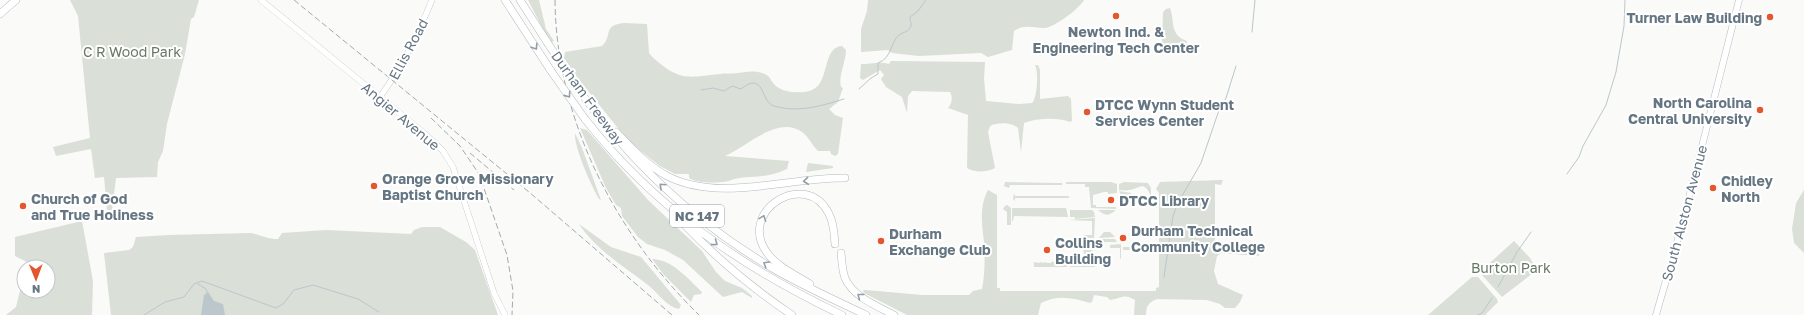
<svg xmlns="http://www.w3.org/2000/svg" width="1804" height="315" viewBox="0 0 1804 315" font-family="'Golos Text',sans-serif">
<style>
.green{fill:#dadfd7}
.water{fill:#bbc7cb}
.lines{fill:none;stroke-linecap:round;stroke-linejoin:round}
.stream{stroke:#bbc7cb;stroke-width:1}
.secondary-casing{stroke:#b3babf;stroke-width:6}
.primary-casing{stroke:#b5babe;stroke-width:7}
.motorway-casing{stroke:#b4b9bd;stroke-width:8}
.secondary{stroke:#fff;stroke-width:5.5}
.primary{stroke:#fff;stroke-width:6}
.motorway{stroke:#fff;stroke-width:7}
.rail{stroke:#a2aab0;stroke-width:1;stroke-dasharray:6 3;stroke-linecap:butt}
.motorway-bridge-casing{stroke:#b4b9bd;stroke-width:8;stroke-linecap:butt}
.motorway-bridge{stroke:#fff;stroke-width:7}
.oneway{stroke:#939fa8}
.poi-dot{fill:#e4572e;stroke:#fff;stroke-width:1.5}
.labels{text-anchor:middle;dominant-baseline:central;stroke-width:4;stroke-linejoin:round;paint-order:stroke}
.shield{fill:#fff;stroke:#939fa8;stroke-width:1}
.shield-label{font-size:13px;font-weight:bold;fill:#657683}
.poi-label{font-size:14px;font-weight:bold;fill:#657683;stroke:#fff;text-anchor:start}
.street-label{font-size:14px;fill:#657683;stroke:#fff}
.park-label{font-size:14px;fill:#687a64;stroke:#fff}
</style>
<rect width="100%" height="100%" fill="#fafaf8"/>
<path class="green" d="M70 0H199L194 17 191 19 185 54 167 124 163 151 158 162 157 177 116 178 112 210H107L104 177 95 178 91 149 56 156 53 147 90 138 78 16Z
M528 0H539L546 29 554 41 552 42 544 31Z
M868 0H1084C1080 8 1054 28 1044 28 1033 28 1024 24 1014 31L1012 50 988 57 981 53 919 56 892 53 888 50 861 52V29L867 11Z
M1170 8C1175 21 1169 35 1187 41L1186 46 1181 50 1163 49 1162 46 1163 12 1166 9Z
M624 23 647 24 649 53C653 58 657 61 662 65 683 82 696 76 720 74 726 73 732 74 738 73 747 72 752 70 762 73 771 75 770 81 776 86 784 93 803 94 812 90 830 83 822 47 842 46L846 50C846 62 838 76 841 87L843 88 838 102 829 109 835 115 843 118 838 154 835 156 831 154 830 151H818C812 145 809 137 802 132 778 115 746 147 725 156L789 161 787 169C765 179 756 175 734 179 730 180 727 182 722 182 712 183 697 183 689 178V174H675L660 166 629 142 580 81 564 58 565 52 602 46C613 36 602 25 624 23Z
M891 61 985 62 984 79 986 101 1019 104 1032 103C1037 99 1039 71 1035 65H1038L1040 70V99L1068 96 1071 99 1072 121 1070 122C1058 117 1036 118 1024 123L1021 152 1018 128C1012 122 997 122 990 126L988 132 995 168C988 172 974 173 967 168L968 115 948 108C952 103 953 98 950 92L912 91 908 96 907 113 902 97 886 87 881 79 884 75 880 70 863 80 860 78 861 64C870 64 880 61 889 64Z
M580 128 587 130 648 200 702 251 716 272 725 281 742 288 752 296V298L742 292 723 297 683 260 665 250 647 244 638 237 622 216 621 208 616 205 606 188Z
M575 133 582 148 601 200 599 199C591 185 574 148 575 133Z
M808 163 833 166V168L806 172Z
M1223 180 1221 185 1215 184V247L1246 248 1252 244H1262L1259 256 1221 253 1217 256 1214 271 1218 284 1243 295 1240 302 1235 308H1225L1220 304 1207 300 1157 299C1149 302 1146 306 1146 315H1134L1135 300C1124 293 1122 298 1110 300L1107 297 1094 295 1092 302 1090 303C1074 298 1057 294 1041 303L1038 315H907L864 293 863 290H866L922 295H969L973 291 982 289C985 275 985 257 984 242 982 224 979 207 988 190L997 195V288H1000V291H1156V288L1159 287V193L1156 189 1160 182Z
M1005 182 1055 183H1062V185H1010L1009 188 1004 186Z
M1066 182H1111L1117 184V193L1108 194V192H1104L1093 195V205H1096V207H1116V209L1091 208 1089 187H1085V184H1066Z
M1124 182 1148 183 1151 188V199H1147L1150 194C1143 180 1139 189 1129 190 1126 191 1122 190 1119 190V184Z
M1804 190V253L1794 243 1792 229 1796 203Z
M1119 191 1131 193 1135 203 1132 204V203L1129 202V197L1121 195Z
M1014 193 1015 196H1069V198H1015V201L1013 199Z
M1007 205 1011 208V225H1007V212L1003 209 1005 206Z
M1012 208H1066L1068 217 1014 216 1013 221H1012Z
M1070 210H1092L1094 212 1095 217 1075 219V217H1070Z
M1098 210H1115V211C1108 216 1105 216 1098 210Z
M1095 218 1094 239 1093 241H1083L1084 235H1092V221L1069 220Z
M82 221 93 281 92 315H6L16 307 24 274V291H48V267H26L27 262 15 256V237Z
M579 224 611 247 641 257 681 305 679 309C667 307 658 293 648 285 625 267 596 250 579 224Z
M422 227H440L466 242 475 250 498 315H111L104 253 129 250 133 247 136 237 169 235 251 233C261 235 267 239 278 239L282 233 326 230 411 234 414 230Z
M1104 232H1110L1115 237 1099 238Z
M1099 239H1115L1117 242H1097Z
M1514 241 1530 258 1537 270 1502 297 1482 275V270Z
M1121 244V258L1120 259V248H1110V245Z
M1091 245 1094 247 1095 250 1091 251V253L1084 254 1083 247H1070V246Z
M1123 247H1147V250H1123Z
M1084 255H1091V265H1095V267H1070L1069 262 1084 261Z
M652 259C672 259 688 279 702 292L701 294 694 295 691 302 664 275Z
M1067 261V267H1034V262L1039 263 1041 262 1043 263 1045 262 1047 263H1051V262Z
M1472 277H1478L1497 299 1498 302 1485 315H1428Z"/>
<path class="water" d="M208 292 214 301 223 304 225 315H201L204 295Z"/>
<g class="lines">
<path class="stream" d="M1252 32 1255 0
M859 89 871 78 878 74V63C892 58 890 43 899 35 903 32 909 32 911 26 912 23 909 20 910 17L918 11 926 0
M701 90 713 88 724 91 732 86 741 89C765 70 760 102 774 106 798 113 821 106 844 99
M1567 174 1579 157 1583 146 1606 105 1616 72 1624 26 1625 0
M1164 277 1173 216 1178 203 1201 163 1218 113 1226 98 1236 66
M198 284 206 289 208 294
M1498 287 1517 252 1531 232
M144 315 165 302 184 297 194 284 202 281 276 308 283 304 294 290 313 285 358 299 379 312
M1478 315 1482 313 1492 298"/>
<g class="secondary-casing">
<path id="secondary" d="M261 0 424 133 443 151 453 167 494 293 505 315
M380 97C403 65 417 36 432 0"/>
</g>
<g class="primary-casing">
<path id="primary" d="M1656 315 1682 225 1739 0"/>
</g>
<g class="motorway-casing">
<path id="motorway" d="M505 0 551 71
M520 0 547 42
M0 14 16 0
M576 86C629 161 695 223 774 269 803 286 835 300 866 315
M585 119C655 208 741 267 842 315
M616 132C631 148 647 165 667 176 720 203 788 177 845 178
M683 223C716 258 752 288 792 315
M841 253C842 261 842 270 845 278 853 297 877 306 894 315
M810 284C796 275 778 267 768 254 735 212 806 167 829 214 834 223 834 234 835 244"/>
</g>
<use href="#secondary" class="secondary"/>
<use href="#primary" class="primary"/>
<use href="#motorway" class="motorway"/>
<path class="rail" d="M294 0 529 192 672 315
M555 0C556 119 615 233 699 315
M431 118 460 146 479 174 507 255 513 291 512 315
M470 153 514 190"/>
<g class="motorway-bridge-casing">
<path id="motorway-bridge" d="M547 42 576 86
M551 71 585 119"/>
</g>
<use href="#motorway-bridge" class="motorway-bridge"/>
</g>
<defs><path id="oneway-chevron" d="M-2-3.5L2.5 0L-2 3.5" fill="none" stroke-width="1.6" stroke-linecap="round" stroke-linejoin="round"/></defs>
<g class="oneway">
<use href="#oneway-chevron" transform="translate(535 47) rotate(57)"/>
<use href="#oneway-chevron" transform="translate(568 95) rotate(55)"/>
<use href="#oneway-chevron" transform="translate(806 181) rotate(174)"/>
<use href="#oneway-chevron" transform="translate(662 186) rotate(-137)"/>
<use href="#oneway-chevron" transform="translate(763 218) rotate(-69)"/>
<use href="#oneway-chevron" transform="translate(715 243) rotate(36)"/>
<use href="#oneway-chevron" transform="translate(766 264) rotate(-149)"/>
<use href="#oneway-chevron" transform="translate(860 296) rotate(-142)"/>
</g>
<g class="poi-dot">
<circle cx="1116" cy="16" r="4"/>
<circle cx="1770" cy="17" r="4"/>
<circle cx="1760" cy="110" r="4"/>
<circle cx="1087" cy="112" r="4"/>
<circle cx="374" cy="186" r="4"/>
<circle cx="1713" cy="188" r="4"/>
<circle cx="1111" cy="200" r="4"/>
<circle cx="23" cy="206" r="4"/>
<circle cx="1123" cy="238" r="4"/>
<circle cx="881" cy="241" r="4"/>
<circle cx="1047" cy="250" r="4"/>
</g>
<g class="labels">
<rect class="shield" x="670" y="205" width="54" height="22" rx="3"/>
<g class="shield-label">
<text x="697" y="216">NC 147</text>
</g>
<g class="poi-label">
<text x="1762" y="17" text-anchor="end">Turner Law Building</text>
<text x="1116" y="31" text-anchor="middle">Newton Ind. &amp;<tspan x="1116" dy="16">Engineering Tech Center</tspan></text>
<text x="1752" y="102" text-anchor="end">North Carolina<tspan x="1752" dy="16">Central University</tspan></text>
<text x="1095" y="104">DTCC Wynn Student<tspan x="1095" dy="16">Services Center</tspan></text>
<text x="382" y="178">Orange Grove Missionary<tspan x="382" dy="16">Baptist Church</tspan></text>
<text x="1721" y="180">Chidley<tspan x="1721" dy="16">North</tspan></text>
<text x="31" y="198">Church of God<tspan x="31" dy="16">and True Holiness</tspan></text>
<text x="1119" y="200">DTCC Library</text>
<text x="1131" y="230">Durham Technical<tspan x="1131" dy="16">Community College</tspan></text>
<text x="889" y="233">Durham<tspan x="889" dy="16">Exchange Club</tspan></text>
<text x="1055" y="242">Collins<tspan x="1055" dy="16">Building</tspan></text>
</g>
<g class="street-label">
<text transform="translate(408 49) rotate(-62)">Ellis Road</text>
<text transform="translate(588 98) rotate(54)">Durham Freeway</text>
<text transform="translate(401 116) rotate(40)">Angier Avenue</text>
<text transform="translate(1684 213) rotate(-75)">South Alston Avenue</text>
</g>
<g class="park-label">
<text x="132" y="51">C R Wood Park</text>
<text x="1511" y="267">Burton Park</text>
</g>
</g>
<g transform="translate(36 279) rotate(179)"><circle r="19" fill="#ffffff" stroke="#c1c8cd"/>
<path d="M0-3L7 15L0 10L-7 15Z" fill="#e4572e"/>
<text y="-6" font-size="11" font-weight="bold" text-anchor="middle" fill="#657683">N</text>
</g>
</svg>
